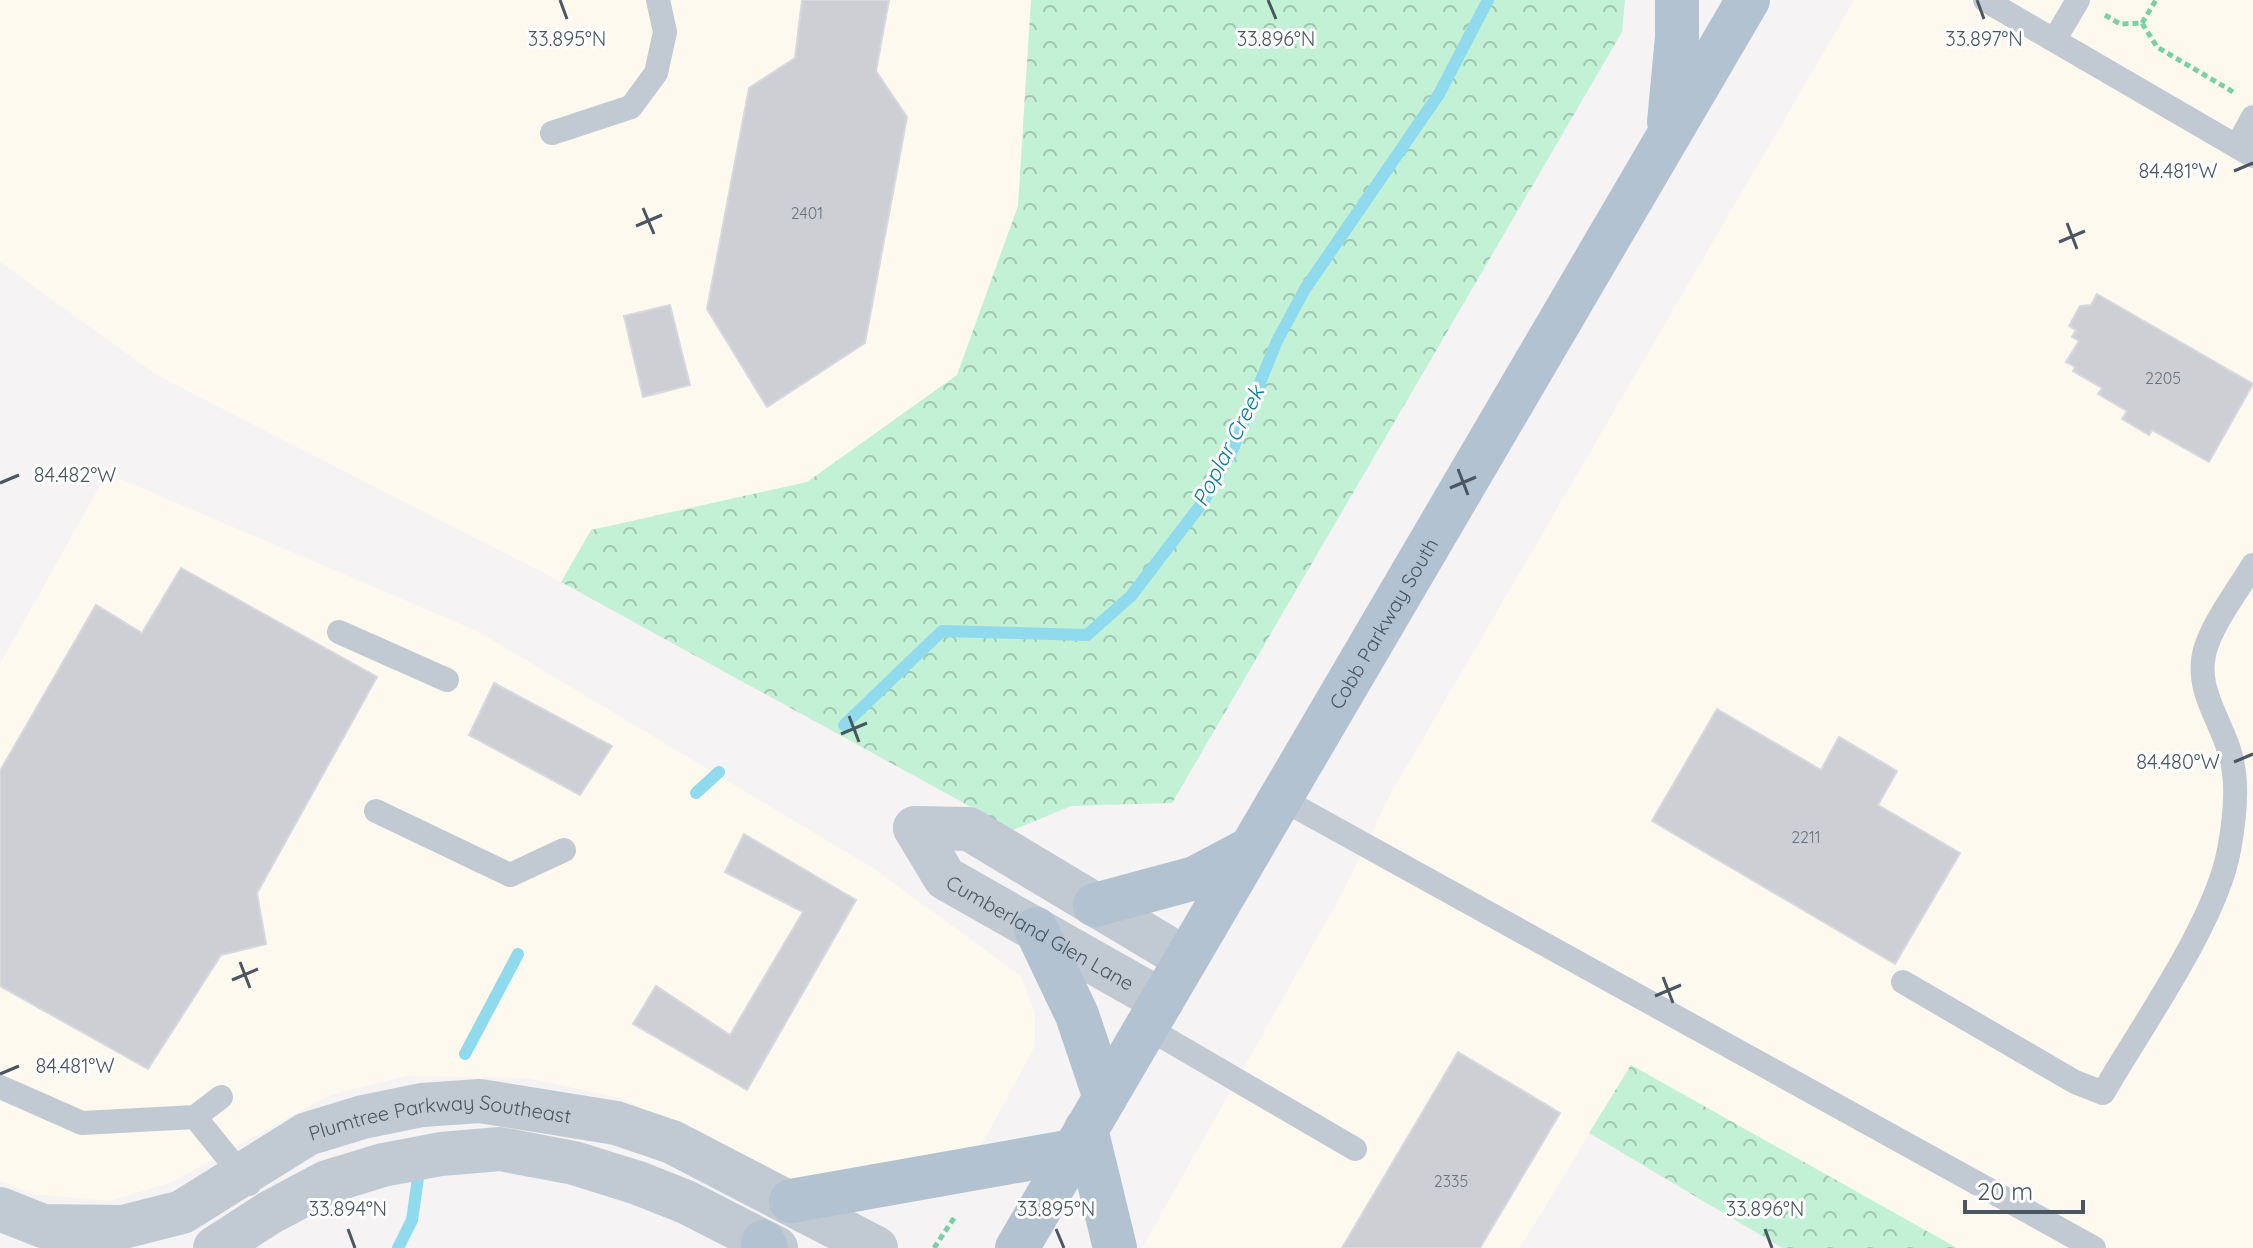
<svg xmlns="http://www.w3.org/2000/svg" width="2253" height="1248" viewBox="0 0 2253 1248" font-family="Quicksand,sans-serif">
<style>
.commercial{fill:#fdf9ef}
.forest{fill:url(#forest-crowns)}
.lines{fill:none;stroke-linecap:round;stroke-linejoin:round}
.stream{stroke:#90daee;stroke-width:12}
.building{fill:#cdcfd5;stroke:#d7d9de;stroke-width:2}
.path{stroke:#7ad0a6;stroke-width:5;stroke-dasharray:6 4;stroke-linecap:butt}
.service{stroke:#c1cad2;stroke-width:24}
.minor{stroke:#c1cad2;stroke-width:44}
.primary{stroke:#b3c2d1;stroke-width:44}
.ticks{fill:none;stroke:#4a5661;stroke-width:3}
.labels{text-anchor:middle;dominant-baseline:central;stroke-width:6;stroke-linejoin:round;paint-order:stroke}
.number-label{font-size:16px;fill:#6b747e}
.street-label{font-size:20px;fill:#4a5661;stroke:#fff}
.water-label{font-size:22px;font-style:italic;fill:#0c7c9b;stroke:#fff}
.ticks-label{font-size:20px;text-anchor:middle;fill:#4a5661;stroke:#fff;stroke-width:6;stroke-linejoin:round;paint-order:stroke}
</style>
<defs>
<pattern id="forest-crowns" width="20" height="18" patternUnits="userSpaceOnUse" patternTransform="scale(2)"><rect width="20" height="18" fill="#c3f1d5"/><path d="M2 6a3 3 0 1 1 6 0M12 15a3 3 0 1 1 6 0" fill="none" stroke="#a0c6b0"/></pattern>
</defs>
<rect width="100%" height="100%" fill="#f5f3f3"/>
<path class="commercial" d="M0 0H1031L1018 206 957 375 807 482 591 530 561 582 158 376 0 262Z
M1854 0H2253V1248H1957L1631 1065 1520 1248H1142L1340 897 1391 793Z
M107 473 477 631 873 868 1021 976 1035 1014V1046L973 1161 796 1181 620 1098 527 1078 406 1076 328 1096 170 1183 109 1201 34 1194 0 1181V664Z"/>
<path class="forest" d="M1031 0H1625L1622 32 1172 803 1071 806 1013 830 561 582 591 530 807 482 957 375 1018 206Z
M1631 1065 1957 1248H1782L1589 1133Z"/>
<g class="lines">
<path class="stream" d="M844 725 942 631 1087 635 1131 596 1203 502 1232 451 1277 341 1305 289 1439 94 1488 0
M696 793 719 772
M465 1054 518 954
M398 1248 412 1220 419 1171"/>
</g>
<path class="building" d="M802 0H889L876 71 907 117 865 343 767 407 707 309 749 88 795 58Z
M2097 294 2253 384 2209 462 2152 430 2149 435 2122 419 2127 411 2098 394 2102 388 2073 371 2075 367 2066 362 2079 341 2072 337 2076 330 2069 326 2080 306 2091 305Z
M670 305 690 385 643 397 624 316Z
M181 568 377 677 257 893 266 944 221 955 148 1069 0 986V771L96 605 142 633Z
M494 683 612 746 580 795 469 735Z
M1717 709 1821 770 1839 737 1897 771 1878 805 1960 853 1895 964 1652 821Z
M744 834 856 900 747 1090 633 1024 656 986 730 1035 803 912 725 872Z
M1458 1052 1560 1113 1480 1248H1342Z"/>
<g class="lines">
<path class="path" d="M2105 15 2120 24 2142 23 2157 47 2235 93
M2142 23 2156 0
M934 1248 956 1215"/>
<path class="service" d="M1985 0 2253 156
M2055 39 2078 0
M552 133 631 107 656 73 665 32 658 0
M2237 146 2253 117
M339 632 447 680
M1280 798 2094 1248
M376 811 510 875 564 850
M1903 982 2075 1082 2103 1093C2141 1027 2216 922 2229 850 2234 823 2238 793 2233 766 2226 723 2190 690 2207 644 2217 617 2238 590 2253 565
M1146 1027 1355 1149
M0 1087 82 1123 195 1117 221 1097
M195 1117 249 1184"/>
<g class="minor">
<path id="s1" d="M915 828 945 878 1162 1001"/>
<path d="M915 828 969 829 1186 959"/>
<path id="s2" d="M0 1209 43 1226 123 1227 182 1212 307 1134 363 1117 422 1105 480 1101 616 1123 672 1142 876 1248"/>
<path d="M215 1248 269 1213 327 1182 383 1165 441 1154 500 1149 574 1163 638 1183 686 1202 776 1248"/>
</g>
<g class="primary">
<path d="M1669 122 1677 37V0"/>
<path d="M1095 905 1195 878 1250 849"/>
<path d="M1036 929 1077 1015 1105 1098"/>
<path d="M1086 1129 1115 1248"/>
<path d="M791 1201 1073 1151"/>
<path d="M763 1242 766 1248"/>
<path id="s3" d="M1017 1248 1748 0"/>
</g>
</g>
<path class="ticks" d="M560 0 567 19M1268 0 1276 19M1977 0 1984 19M2234 171 2253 163M643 208 654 234M2067 223 2077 249M636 226 662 215M2059 242 2085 231M1458 469 1468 495M0 483 19 475M1450 488 1476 477M849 716 859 742M841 734 867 723M2234 762 2253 754M240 962 250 988M1663 977 1673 1003M232 980 258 969M1655 996 1681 985M0 1074 19 1066M348 1229 355 1248M1056 1229 1064 1248M1765 1229 1772 1248"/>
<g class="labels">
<g class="number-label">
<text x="807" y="213">2401</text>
<text x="2163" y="378">2205</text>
<text x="1806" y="837">2211</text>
<text x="1451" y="1181">2335</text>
</g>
<g class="street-label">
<text stroke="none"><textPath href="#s3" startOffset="724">Cobb Parkway South</textPath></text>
<text stroke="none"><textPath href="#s1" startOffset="168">Cumberland Glen Lane</textPath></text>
<text stroke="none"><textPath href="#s2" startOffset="470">Plumtree Parkway Southeast</textPath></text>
</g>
<g class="water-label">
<text transform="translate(1228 446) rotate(-63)">Poplar Creek</text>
</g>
</g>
<g class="ticks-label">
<text x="567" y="46">33.895°N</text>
<text x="1276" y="46">33.896°N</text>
<text x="1984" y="46">33.897°N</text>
<text x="2178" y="178">84.481°W</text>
<text x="75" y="482">84.482°W</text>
<text x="2178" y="769">84.480°W</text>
<text x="75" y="1073">84.481°W</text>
<text x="348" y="1216">33.894°N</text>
<text x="1056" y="1216">33.895°N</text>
<text x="1765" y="1216">33.896°N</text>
</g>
<path d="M1965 1200v12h118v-12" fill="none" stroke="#4a5661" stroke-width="4"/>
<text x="1977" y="1200" font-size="24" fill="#4a5661" stroke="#ffffff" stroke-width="6" paint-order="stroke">20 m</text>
</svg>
